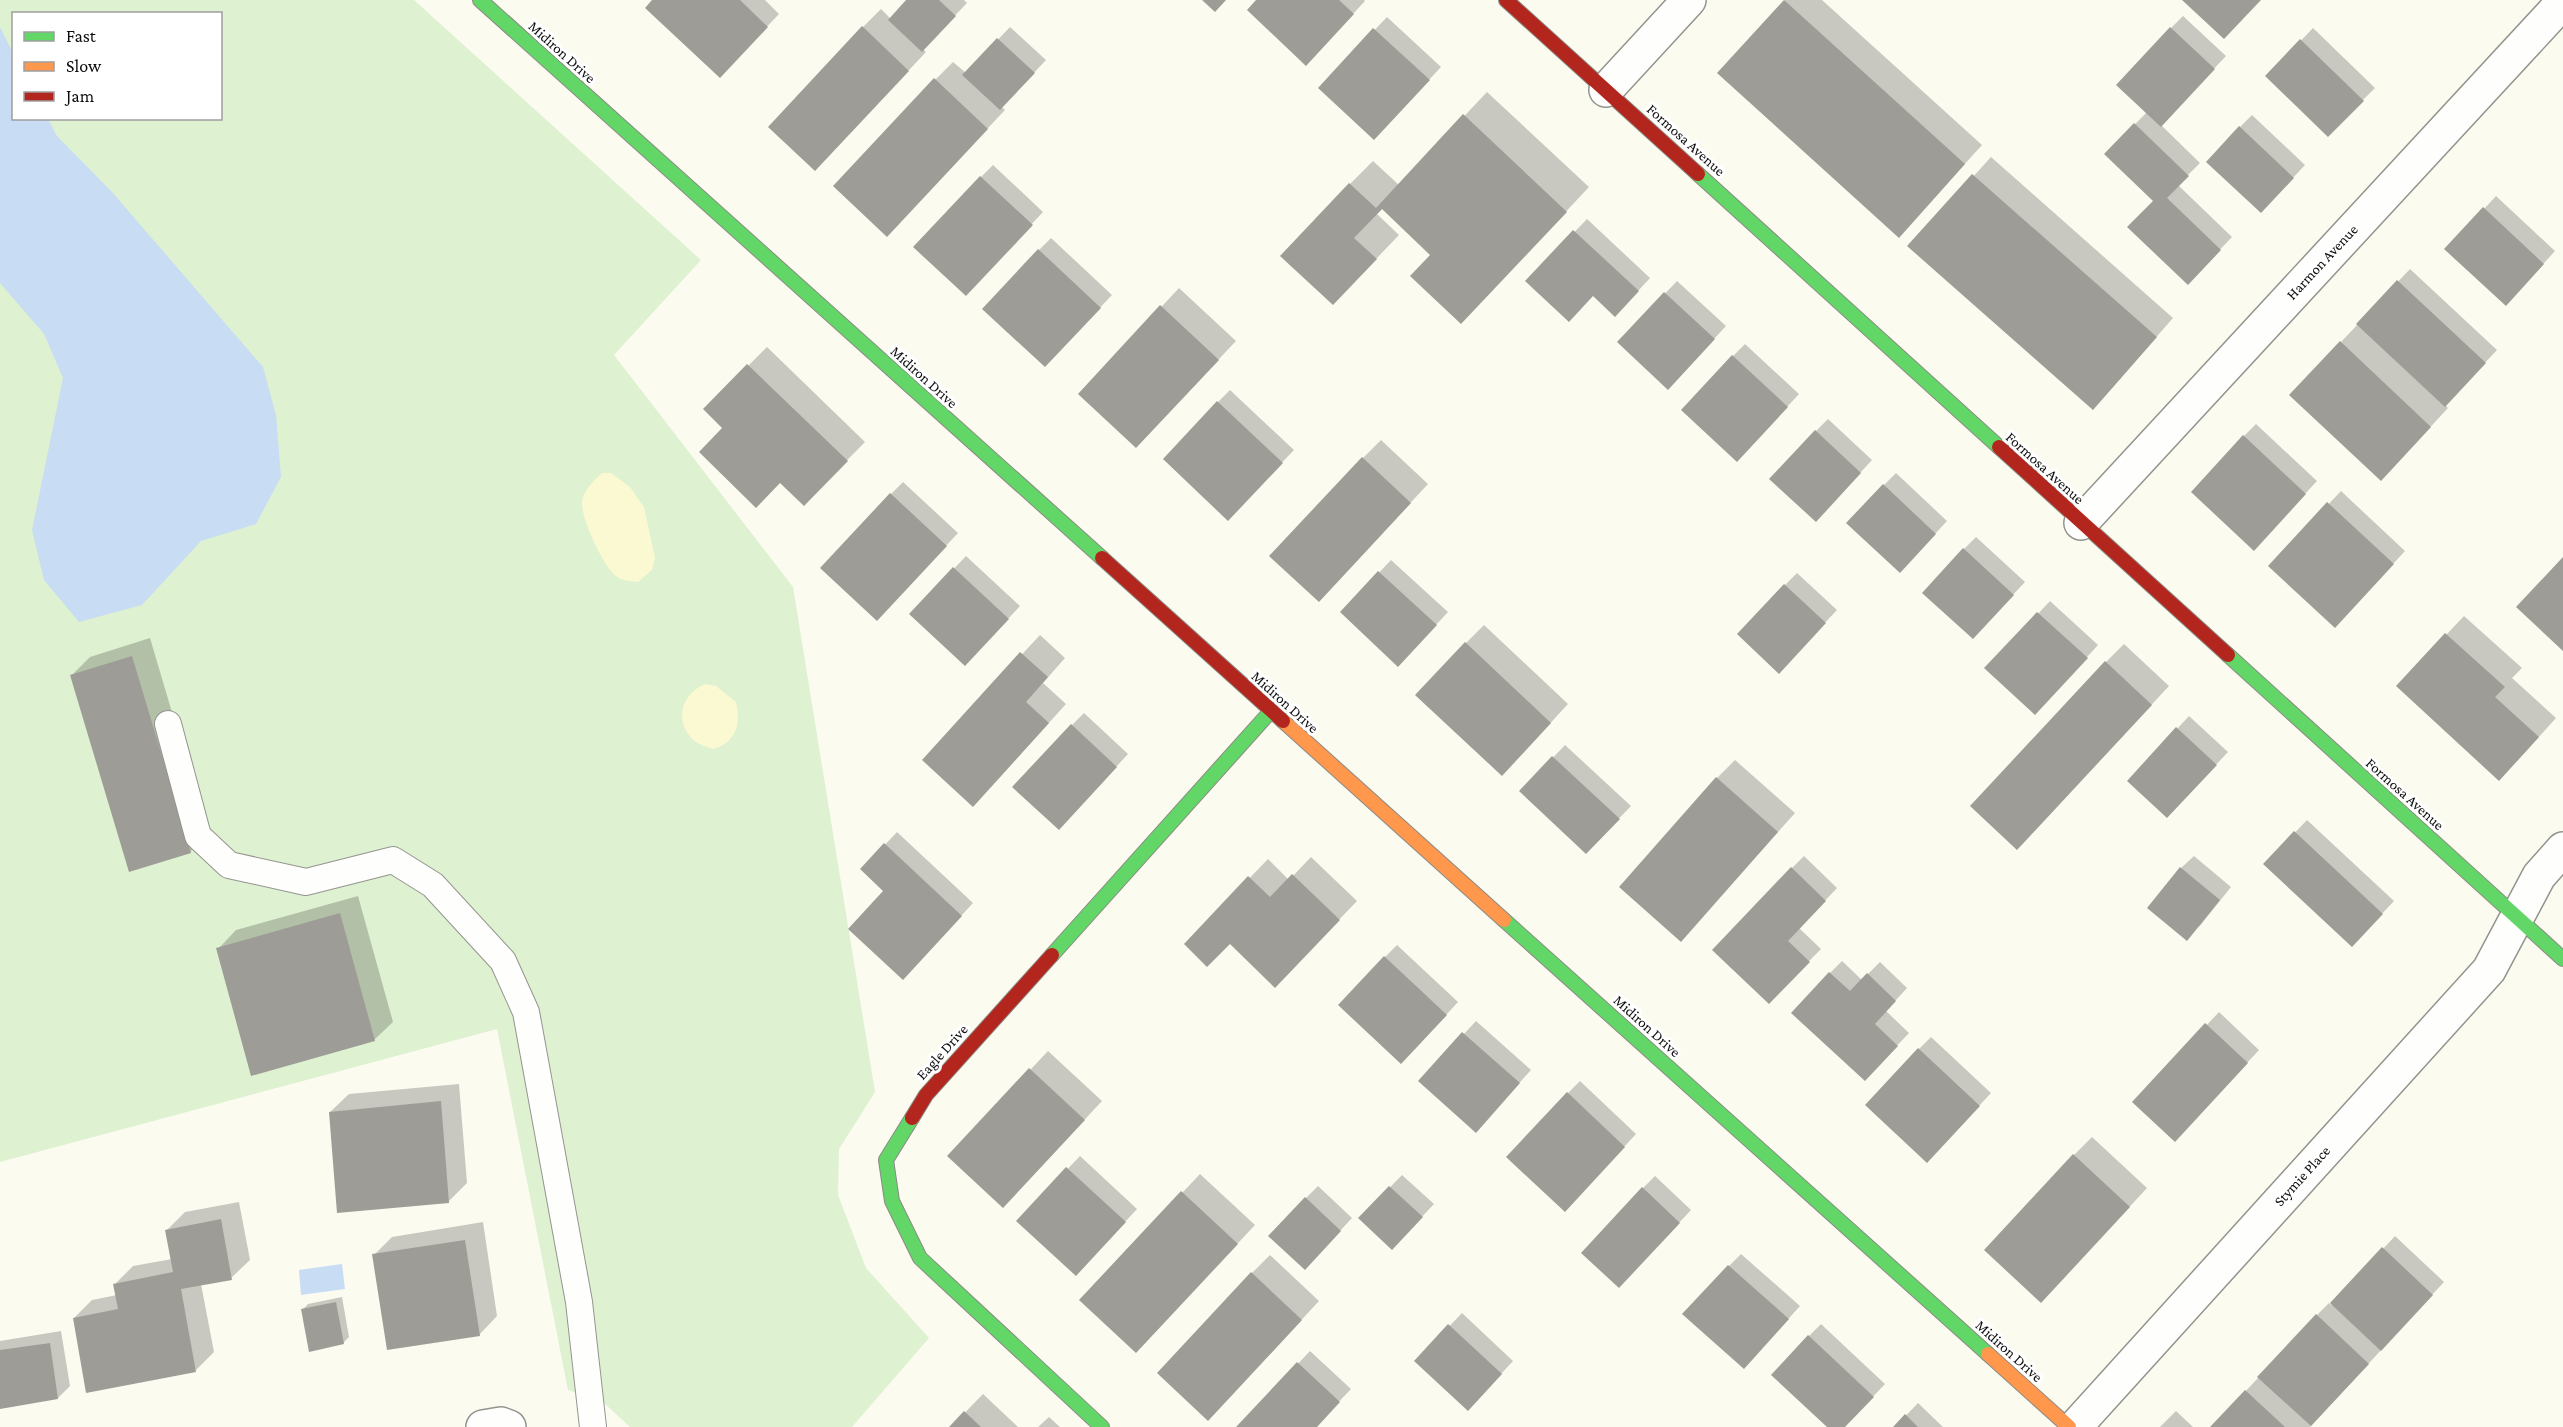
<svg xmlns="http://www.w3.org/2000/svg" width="2563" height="1427" viewBox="0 0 2563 1427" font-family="'Crimson Pro',serif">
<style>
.green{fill:#def1d1;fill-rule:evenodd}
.sand{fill:#faf9d2}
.water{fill:#c8ddf4}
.shadow{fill:#0003}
.building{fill:#9e9c96}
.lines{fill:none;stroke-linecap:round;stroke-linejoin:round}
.lane-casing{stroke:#94948f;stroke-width:28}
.street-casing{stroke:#94948f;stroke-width:36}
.fast-casing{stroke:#8b8b86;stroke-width:16}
.slow-casing{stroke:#8b8b86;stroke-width:16}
.jam-casing{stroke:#8b8b86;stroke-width:16}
.lane{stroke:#fefefd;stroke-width:26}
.street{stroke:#fefefd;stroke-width:33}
.fast{stroke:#63d668;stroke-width:14}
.slow{stroke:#ff974d;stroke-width:14}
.jam{stroke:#b3261e;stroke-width:14}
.labels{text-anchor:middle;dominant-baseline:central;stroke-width:6;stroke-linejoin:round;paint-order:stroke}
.street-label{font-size:15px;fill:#0d0d0d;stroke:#fff}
</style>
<rect width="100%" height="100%" fill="#fbfbf0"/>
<path class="green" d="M0 0H414L701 260 614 355 793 587 875 1092 839 1149 838 1195 866 1268 929 1338 852 1427H630L603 1402 568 1390 497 1029 0 1162ZM14 14H220V118H14Z"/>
<path class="sand" d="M602 473H611L630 487 644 507 655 558 652 570 638 582C631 581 622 581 616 576 603 566 582 520 582 504 582 492 594 480 602 473Z
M706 684 716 686 736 702C741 724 737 741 714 749 705 747 694 743 689 735 674 716 685 691 706 684Z"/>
<path class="water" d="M0 27 13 53 14 118 48 119 57 136 112 192 263 367 276 415 281 477 256 524 201 541 142 605 79 622 44 580 32 530 63 378 44 334 0 283Z
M342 1264 345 1289 301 1295 299 1270Z"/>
<path class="shadow" d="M654 0H765L779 14 732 64Z
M908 0H964L967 3 923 49 926 52 833 151 863 27 881 9 891 19Z
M1258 0H1364L1365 1 1318 52Z
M1785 0H1822L1982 145 1917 217 1719 73Z
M2183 16 2226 56 2161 125 2200 163 2178 185 2232 237 2188 283 2155 201 2106 154 2147 112 2171 28Z
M1387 17 1441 67 1386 126 1320 87Z
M1010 27 1046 60 1002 107 1005 110 905 216 935 80 953 62 966 73Z
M2313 28 2375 88 2328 135 2267 76Z
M1487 92 1589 187 1484 299 1432 255 1383 208 1377 214 1399 235 1356 280 1350 184 1373 161 1399 185Z
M2252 115 2305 165 2273 199 2240 127Z
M1991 157 2173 318 2110 390 1910 246Z
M993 165 1043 212 978 282 981 177Z
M2496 196 2555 251 2518 292 2447 249Z
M1587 219 1650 278 1627 303 1527 281Z
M1051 238 1112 295 1057 353 1039 250Z
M2410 269 2497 350 2445 405 2448 408 2399 461 2341 342Z
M1677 281 1726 326 1680 376 1619 342Z
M1179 288 1236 341 1154 428 1080 394Z
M1745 344 1799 394 1749 448 1733 356Z
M767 347 865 442 804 504 705 409Z
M1230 390 1294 450 1240 506 1218 402Z
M1828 419 1872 460 1828 508 1816 431Z
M2256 424 2317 481 2266 536 2244 436Z
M1381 440 1428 484 1337 582 1363 458Z
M1896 473 1947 521 1912 559 1884 485Z
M903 482 958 533 889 607 891 494Z
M2341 491 2405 551 2347 614 2270 566Z
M1976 537 2025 582 1985 625 1964 549Z
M966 556 1020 606 977 652 911 614Z
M1391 560 1448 612 1410 653 1342 612Z
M1797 573 1837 610 1791 659 1785 585Z
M2050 601 2098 645 2047 701 1987 668Z
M2464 616 2522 668 2512 678 2556 718 2517 761 2398 686Z
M1484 625 1568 704 1520 756 1466 643Z
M1040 635 1065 658 1043 683 1066 704 991 787 924 760Z
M150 638 208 834 190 852 72 675 90 657Z
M2124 644 2169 686 2035 830 2106 662Z
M1084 713 1128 754 1071 816 1072 725Z
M2189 716 2228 752 2179 804 2177 729Z
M1565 745 1631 806 1598 840 1521 791Z
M1735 760 1795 813 1681 940 1717 778Z
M2307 820 2394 901 2364 933 2265 864Z
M897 832 973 903 915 966 885 891 862 869Z
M1804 856 1837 888 1799 928 1821 949 1769 1002 1792 868Z
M2194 856 2231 887 2199 927 2181 868Z
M1311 857 1357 901 1293 968 1230 942 1186 944 1268 859 1289 880Z
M358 896 393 1022 374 1040 218 949 236 930Z
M1397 945 1458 1002 1414 1050 1385 957Z
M1842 961 1862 980 1880 962 1907 988 1886 1011 1909 1033 1877 1067 1830 973Z
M2219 1012 2259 1050 2187 1128 2134 1102Z
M1476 1021 1531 1070 1488 1118 1420 1081Z
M1931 1037 1991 1093 1939 1149 1919 1049Z
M1048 1051 1102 1101 1021 1188 949 1156Z
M1580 1081 1636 1134 1577 1198 1568 1093Z
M459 1084 467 1183 449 1201 330 1112 349 1094Z
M2092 1137 2147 1188 2059 1283 2074 1155Z
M1080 1156 1137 1209 1088 1262 1018 1221Z
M1200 1174 1255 1225 1154 1333 1081 1300Z
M1402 1175 1434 1204 1404 1236 1360 1218Z
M1655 1176 1691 1210 1631 1274 1643 1188Z
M1318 1186 1352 1218 1317 1256 1306 1198Z
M239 1202 250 1260 231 1278 201 1284 214 1352 196 1370 88 1391 74 1318 92 1300 117 1295 115 1284 133 1266 172 1259 167 1230 185 1212Z
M483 1222 497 1316 479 1335 374 1255 392 1237Z
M2395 1236 2444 1282 2310 1427H2212L2317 1315 2329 1303 2331 1305Z
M1741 1254 1800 1306 1756 1355 1729 1266Z
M1270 1255 1319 1301 1226 1401 1252 1273Z
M342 1297 349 1337 343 1343 302 1310 308 1304Z
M1462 1313 1513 1361 1480 1397 1416 1361Z
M1821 1324 1885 1384 1844 1427H1830L1809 1336Z
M61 1331 70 1386 58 1398 0 1408V1341Z
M1310 1351 1351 1389 1315 1427H1238Z
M983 1394 1018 1427H951Z
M1918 1403 1943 1427H1895Z
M2176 1411 2193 1427H2160Z
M1049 1417 1060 1427H1038Z"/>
<path class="building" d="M652 0H740L768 27 720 78 645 8Z
M906 0H939L956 16 922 52 888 20Z
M1202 0H1226L1215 12Z
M1256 0H1339L1354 14 1306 66 1247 10Z
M1784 0 1965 164 1899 238 1717 73Z
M2182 0H2261L2224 39Z
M862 26 909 71 815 171 768 127Z
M2170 27 2215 69 2161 127 2116 85Z
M1373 28 1430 80 1374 140 1318 88Z
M997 38 1035 73 1000 110 962 75Z
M2300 39 2364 101 2328 137 2265 76Z
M934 78 988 129 887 237 833 186Z
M1463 114 1567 212 1461 324 1410 276 1430 255 1382 209 1354 238 1377 259 1333 305 1280 256 1349 183 1376 208Z
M2134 123 2189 176 2167 198 2221 250 2188 285 2127 227 2153 201 2104 154Z
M2239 126 2294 178 2261 213 2206 162Z
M1972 174 2157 337 2093 410 1907 246Z
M980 176 1033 225 966 296 913 247Z
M2483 207 2544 264 2506 306 2444 249Z
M1573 230 1639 291 1615 317 1593 296 1569 322 1525 281Z
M1038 249 1101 308 1045 367 982 309Z
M2397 280 2486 363 2445 407 2356 324Z
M1664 292 1715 339 1668 390 1617 342Z
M1160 305 1219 360 1136 448 1078 394Z
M2340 341 2431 427 2381 481 2289 395Z
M1732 355 1788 407 1737 462 1681 410Z
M747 364 848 461 804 506 780 483 756 508 699 452 722 428 703 409Z
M1217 401 1283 463 1228 521 1163 459Z
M1815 430 1861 473 1816 522 1769 479Z
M2243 435 2306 494 2254 551 2191 492Z
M1362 457 1411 503 1319 602 1269 556Z
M1883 484 1936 534 1900 573 1846 523Z
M890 493 947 546 877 621 820 568Z
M2327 502 2394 564 2335 628 2268 566Z
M1963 548 2014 595 1973 639 1922 593Z
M2563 557V651L2516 607Z
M953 567 1009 619 965 666 909 614Z
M1378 571 1437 625 1398 667 1340 612Z
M1784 584 1826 623 1779 674 1737 634Z
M2037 612 2088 658 2035 715 1984 668Z
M2445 633 2505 687 2495 697 2539 737 2499 781 2396 686Z
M1465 642 1551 723 1502 776 1415 695Z
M1020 652 1048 677 1026 702 1049 723 973 807 922 760Z
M132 656 191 853 129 872 70 675Z
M2105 661 2152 705 2017 850 1970 806Z
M1071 724 1117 767 1059 830 1012 787Z
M2176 727 2217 765 2167 818 2127 781Z
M1552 756 1620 819 1586 854 1519 791Z
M1716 777 1778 832 1681 942 1619 887Z
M2294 831 2383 914 2352 947 2263 864Z
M884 843 962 916 903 980 848 929 883 891 860 869Z
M1791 867 1826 901 1788 941 1810 962 1769 1004 1712 950Z
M2180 867 2220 900 2187 941 2147 908Z
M1292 874 1340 920 1275 988 1230 944 1207 967 1184 944 1248 876 1270 897Z
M340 913 375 1041 251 1076 216 948Z
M1384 956 1447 1015 1401 1064 1338 1005Z
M1829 972 1850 991 1867 973 1896 1001 1875 1024 1898 1046 1865 1081 1791 1013Z
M2205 1023 2248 1063 2175 1142 2132 1102Z
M1462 1032 1520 1083 1476 1133 1418 1081Z
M1918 1048 1980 1106 1927 1163 1865 1105Z
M1029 1068 1085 1120 1003 1208 947 1156Z
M1567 1092 1625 1147 1565 1212 1506 1157Z
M441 1101 449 1203 337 1213 329 1112Z
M2073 1154 2130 1207 2041 1303 1984 1250Z
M1066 1167 1126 1222 1076 1276 1016 1221Z
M1389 1186 1423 1217 1392 1250 1358 1218Z
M1642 1187 1680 1223 1619 1288 1581 1253Z
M1181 1191 1238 1244 1136 1353 1079 1300Z
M1305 1197 1341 1231 1305 1270 1268 1236Z
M221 1219 232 1280 181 1289 196 1372 86 1393 73 1318 118 1309 113 1284 173 1272 165 1230Z
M465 1240 480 1336 387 1350 372 1254Z
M2382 1247 2433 1295 2381 1351 2330 1303Z
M1728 1265 1789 1319 1744 1369 1682 1314Z
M1251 1272 1302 1320 1208 1421 1157 1373Z
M336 1302 344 1344 309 1352 301 1309Z
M2316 1314 2369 1364 2311 1426 2257 1377Z
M1448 1324 1502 1374 1468 1411 1414 1361Z
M1808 1335 1874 1397 1845 1427H1827L1771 1375Z
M50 1343 58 1399 0 1409V1350Z
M1297 1362 1340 1402 1317 1427H1236Z
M2245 1390 2285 1427H2210Z
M964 1411 981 1427H949Z
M1905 1414 1918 1427H1893Z"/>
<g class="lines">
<g class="lane-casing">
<path id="lane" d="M168 724 198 836 229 865 306 882 393 860 433 885 503 961 526 1012 579 1302 593 1427"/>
</g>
<g class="street-casing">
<path id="street" d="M1606 90 1689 0
M2081 523 2563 2
M483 1427 501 1424 509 1427
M2075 1427 2489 970 2539 876 2563 849"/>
</g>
<g class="fast-casing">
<path id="fast" d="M480 0 1102 558
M1698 174 1999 447
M2228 655 2563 959
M1504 920 1988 1354
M1052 955 1271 711
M912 1118 886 1160 892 1201 920 1258 1102 1427"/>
</g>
<g class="slow-casing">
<path id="slow" d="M1283 721 1504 920
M1988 1354 2069 1427"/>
</g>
<g class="jam-casing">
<path id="jam" d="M1506 0 1698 174
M1999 447 2228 655
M1102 558 1283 721
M912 1118 926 1095 1052 955"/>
</g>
<use href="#lane" class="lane"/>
<use href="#street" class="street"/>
<use href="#fast" class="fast"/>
<use href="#slow" class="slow"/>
<use href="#jam" class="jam"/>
</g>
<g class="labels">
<g class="street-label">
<text transform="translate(562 52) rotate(42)">Midiron Drive</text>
<text transform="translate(1686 140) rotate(42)">Formosa Avenue</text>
<text transform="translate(2322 262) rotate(-47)">Harmon Avenue</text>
<text transform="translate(924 377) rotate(42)">Midiron Drive</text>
<text transform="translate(2045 468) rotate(42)">Formosa Avenue</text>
<text transform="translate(1285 702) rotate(42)">Midiron Drive</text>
<text transform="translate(2405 794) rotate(42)">Formosa Avenue</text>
<text transform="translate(1647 1026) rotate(42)">Midiron Drive</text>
<text transform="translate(942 1052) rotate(-48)">Eagle Drive</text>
<text transform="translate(2302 1176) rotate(-48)">Stymie Place</text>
<text transform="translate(2009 1351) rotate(42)">Midiron Drive</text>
</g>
</g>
<rect x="12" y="12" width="210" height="108" fill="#ffffff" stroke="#9e9e9e" stroke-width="1.5"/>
<rect x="24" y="32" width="30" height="9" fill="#63d668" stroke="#9e9e9e" stroke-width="1.5"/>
<text x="66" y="42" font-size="18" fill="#0d0d0d">Fast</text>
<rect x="24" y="62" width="30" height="9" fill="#ff974d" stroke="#9e9e9e" stroke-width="1.5"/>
<text x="66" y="72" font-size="18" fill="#0d0d0d">Slow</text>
<rect x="24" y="92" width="30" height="9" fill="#b3261e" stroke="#9e9e9e" stroke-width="1.5"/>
<text x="66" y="102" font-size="18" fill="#0d0d0d">Jam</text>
</svg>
